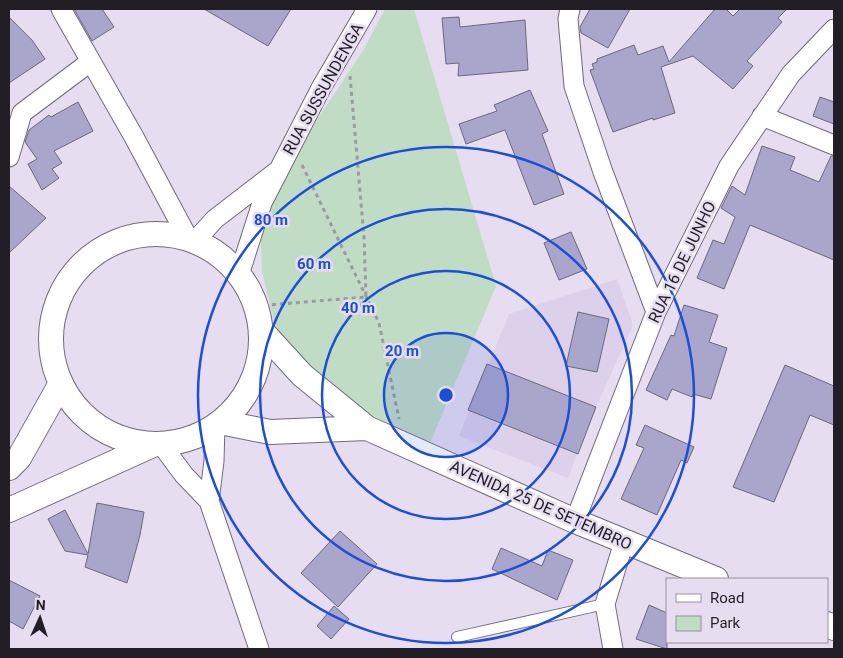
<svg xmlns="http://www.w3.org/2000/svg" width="843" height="658" viewBox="0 0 843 658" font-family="Roboto,sans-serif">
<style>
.built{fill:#dcd0ea}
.green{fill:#c1dcc4}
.building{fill:#aaa5cb;stroke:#6b697a}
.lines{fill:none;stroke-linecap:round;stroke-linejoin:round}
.service-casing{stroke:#726a7b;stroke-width:12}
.minor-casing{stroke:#726a7b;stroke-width:21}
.tertiary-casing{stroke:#726a7b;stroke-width:26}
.path{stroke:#9e97a5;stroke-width:3;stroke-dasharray:4 4;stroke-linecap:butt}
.service{stroke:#fff;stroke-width:10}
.minor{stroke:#fff;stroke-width:19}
.tertiary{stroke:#fff;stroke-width:24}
.ring{fill:none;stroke:#1d4ed8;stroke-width:2.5}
.labels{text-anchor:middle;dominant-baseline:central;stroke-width:5;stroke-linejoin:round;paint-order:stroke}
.street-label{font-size:16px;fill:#211e25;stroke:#e6ddf0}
.centre{fill:#1d4ed8;stroke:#e6ddf0;stroke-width:2.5}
.ring-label{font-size:15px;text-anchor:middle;font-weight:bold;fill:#1d4ed8;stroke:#e6ddf0;stroke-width:5;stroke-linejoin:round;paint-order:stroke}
</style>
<rect width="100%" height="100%" fill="#e6ddf0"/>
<path class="built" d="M617 279 633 325 596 407 568 478 459 436 509 314Z"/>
<path class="green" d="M385 9H414L496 286 430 443 326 393 295 358 275 325 262 271 260 220 300 146 364 49Z"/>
<path class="building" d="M74 9H102L114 27 92 41Z
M204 9H291L268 46Z
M590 9H630L608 48 581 33 580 27Z
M715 9H726L733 16 740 9H787L778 18 782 22 747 61 753 66 733 89 693 56 661 67 675 113 653 120V118L613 132 590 70 594 69 592 64 597 62V59L634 45 638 55 663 46 669 62Z
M9 17 32 40 45 59 9 83Z
M459 17 460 27 525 20 528 70 458 76 459 63 446 64 442 18Z
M530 90 548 131 542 134 564 194 534 205 505 130 466 144 459 124 497 111 494 105Z
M820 97 834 102V124L813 116Z
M78 102 93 131 54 151 62 163 52 169 59 178 42 190 28 164 37 159 25 142 29 130 49 115 51 117Z
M762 146 795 157 790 170 819 182 831 156H834V260L750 225 724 289 697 278 713 240 724 244 735 217 721 208 732 186 745 195Z
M9 186 46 218 9 253Z
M571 232 587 269 559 280 544 243Z
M684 305 718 315 709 342 727 348 711 399 693 394 692 397 672 389 667 400 646 390 671 335 674 336Z
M578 312 609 319 597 372 566 366Z
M487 364 596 407 578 454 468 410Z
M785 365 834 386V425L810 415 774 502 733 487Z
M645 425 694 447 687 463 681 460 657 515 621 499 644 448 636 445Z
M97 503 144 512 140 535 127 583 85 567 88 555 65 551 48 519 65 510 88 554Z
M340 531 377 564 338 607 301 573Z
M501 548 542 566 548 550 573 560 557 600 492 569Z
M9 580 40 596 23 629 9 621Z
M649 605 667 613V649L636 639Z
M334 606 349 619 331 639 317 626Z"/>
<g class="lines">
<g class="service-casing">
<path id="service" d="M457 637 605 604"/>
</g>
<g class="minor-casing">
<path id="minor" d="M61 9 134 137 189 240
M570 9 568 19 574 86 603 172 656 312
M762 116 834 145
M9 157 22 113 90 62
M194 242 215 219 276 172
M239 275 262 203 321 88 367 9
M215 426 214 461 209 501 259 649
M161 444 184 475 209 501
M575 521 656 312 729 166 791 74 834 29
M613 649 605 604 624 542"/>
</g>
<g class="tertiary-casing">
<path id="tertiary" d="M51 339a105 105 0 1 1 210 0a105 105 0 1 1-210 0Z
M261 330 302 375 367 428 575 521 716 579
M220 422 270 432 367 428
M9 468 19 458 60 385
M9 510 155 444
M827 624 834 628"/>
</g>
<path class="path" d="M302 165 379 323 399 419
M256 306 366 297 364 237 350 76"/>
<use href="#service" class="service"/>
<use href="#minor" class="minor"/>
<use href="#tertiary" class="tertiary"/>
</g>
<circle cx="446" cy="395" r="62" fill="#1d4ed8" fill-opacity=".12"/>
<g class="ring">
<circle cx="446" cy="395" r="62"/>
<circle cx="446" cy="395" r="124"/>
<circle cx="446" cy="395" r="186"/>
<circle cx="446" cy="395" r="248"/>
</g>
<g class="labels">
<g class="street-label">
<text transform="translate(323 89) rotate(-61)">RUA SUSSUNDENGA</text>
<text transform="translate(682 262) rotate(-64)">RUA 16 DE JUNHO</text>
<text transform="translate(541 505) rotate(24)">AVENIDA 25 DE SETEMBRO</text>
</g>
</g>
<circle cx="446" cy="395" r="8" class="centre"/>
<g class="ring-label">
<text x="271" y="225">80 m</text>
<text x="314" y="269">60 m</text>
<text x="358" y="313">40 m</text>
<text x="402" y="356">20 m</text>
</g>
<rect width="843" height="658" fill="none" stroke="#211e25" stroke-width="20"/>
<rect x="666" y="578" width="162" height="65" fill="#e6ddf0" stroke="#97919f"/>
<rect x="676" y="594" width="25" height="8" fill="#ffffff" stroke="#97919f"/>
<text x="710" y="603" font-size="15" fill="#211e25">Road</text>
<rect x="676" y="616" width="25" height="15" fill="#c1dcc4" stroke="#97919f"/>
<text x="710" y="628" font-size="15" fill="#211e25">Park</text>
<g transform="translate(40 618) rotate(3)" stroke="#e6ddf0" stroke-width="4" paint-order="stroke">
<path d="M0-4L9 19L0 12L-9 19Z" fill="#211e25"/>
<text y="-8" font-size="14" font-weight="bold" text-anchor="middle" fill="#211e25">N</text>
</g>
</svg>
